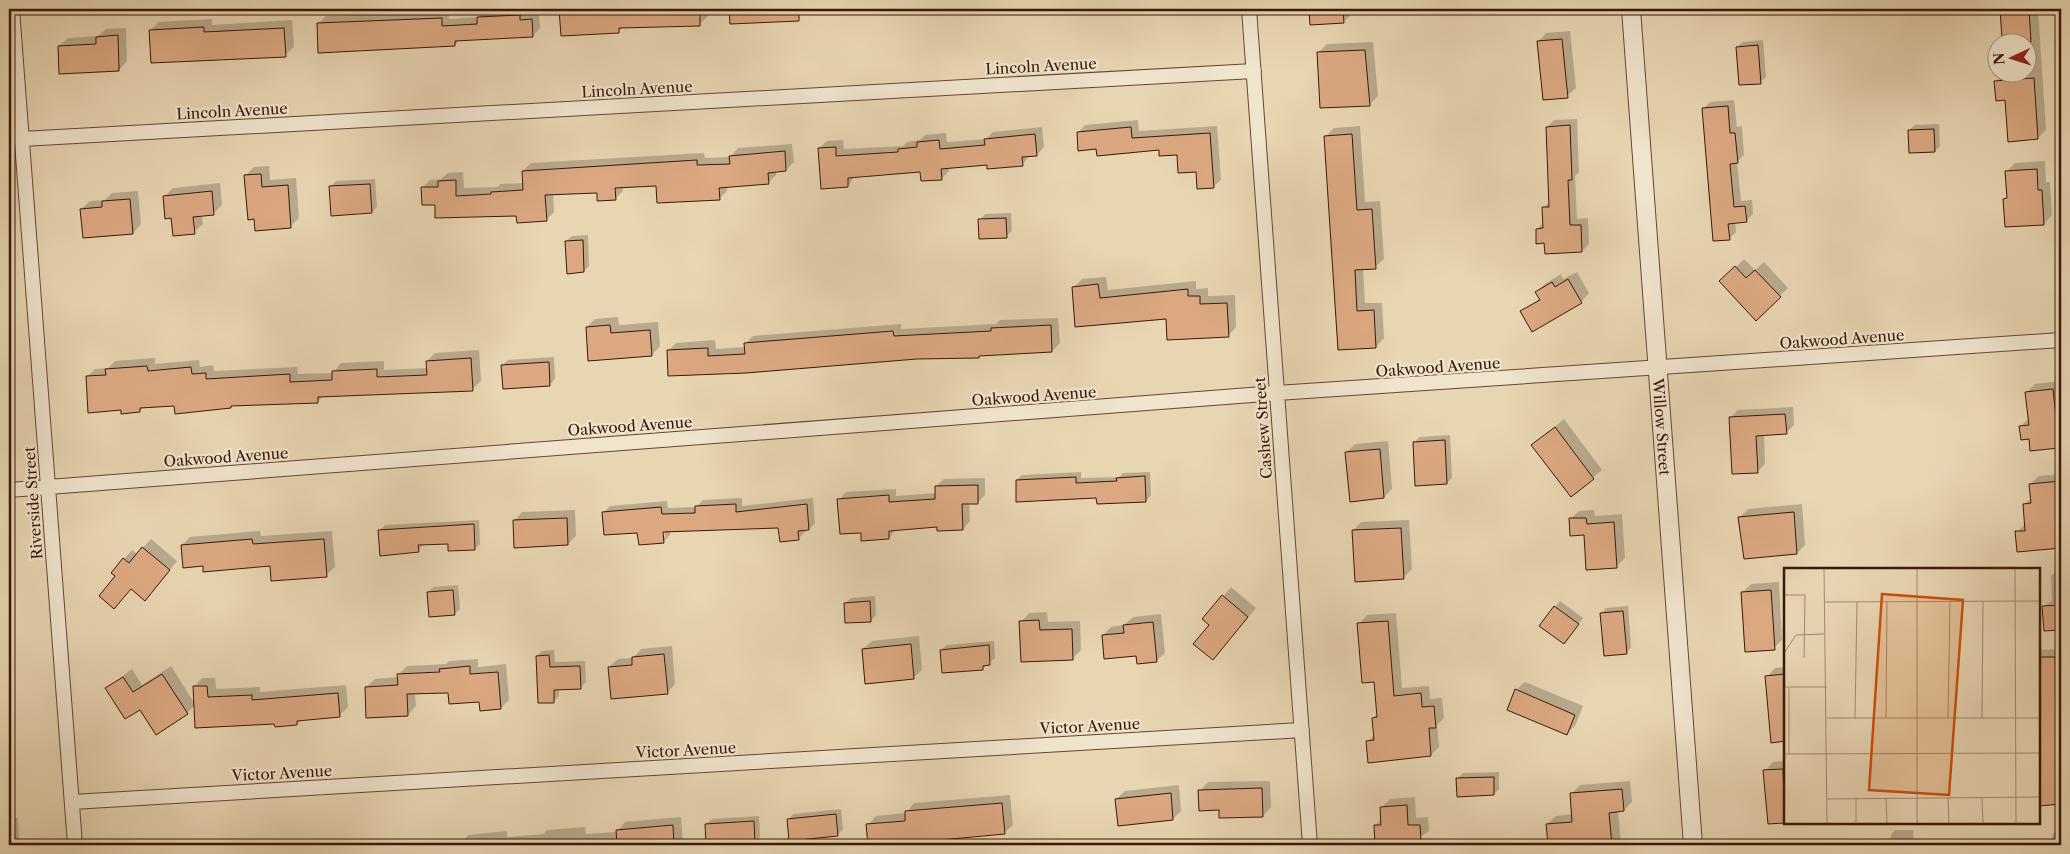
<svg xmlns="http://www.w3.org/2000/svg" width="2070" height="854" viewBox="0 0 2070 854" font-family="'Libre Caslon Text',serif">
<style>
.shadow{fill:#0003;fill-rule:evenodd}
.building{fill:#dba882;stroke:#3a1809}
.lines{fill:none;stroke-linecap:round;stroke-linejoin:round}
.minor-casing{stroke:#664733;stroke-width:16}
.tertiary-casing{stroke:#664733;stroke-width:20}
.minor{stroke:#f0e4cd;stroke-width:14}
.tertiary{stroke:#f0e4cd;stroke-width:18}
.labels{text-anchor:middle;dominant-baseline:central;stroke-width:4.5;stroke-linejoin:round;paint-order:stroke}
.street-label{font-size:15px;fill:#3a1809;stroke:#f0e4cd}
.inset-road{fill:none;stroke:#a2896e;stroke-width:1}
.view{fill:#ce4f0c;fill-opacity:0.15;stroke:#ce4f0c;stroke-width:2.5}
.inset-edge{fill:none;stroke:#3a1809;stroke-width:2.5}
</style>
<rect width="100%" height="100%" fill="#e8d5b2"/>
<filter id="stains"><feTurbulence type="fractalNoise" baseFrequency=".004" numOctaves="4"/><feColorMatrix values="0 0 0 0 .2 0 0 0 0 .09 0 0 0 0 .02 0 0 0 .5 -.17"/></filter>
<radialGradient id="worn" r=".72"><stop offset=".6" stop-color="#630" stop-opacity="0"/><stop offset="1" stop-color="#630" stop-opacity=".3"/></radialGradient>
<path class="shadow" d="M527 9V13L539 12 540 28 533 36 460 39 455 45 318 24 326 16 449 11V19L479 17 486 10Z
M561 9H708V16L700 24 623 27 618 32 562 35Z
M730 9H783L784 15 731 23Z
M811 9H909L811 15Z
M1311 9H1351L1352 14 1343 22 1311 24Z
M2001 9H2038L2046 130 2038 138 2006 99 1996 82 2004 73 2028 72V42H2011V37L2003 38Z
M212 19V25L292 20 294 47 285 55 150 30 159 22Z
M126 28 127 61 119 70 59 46 68 38 98 36 106 29Z
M1570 31 1576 88 1567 96 1538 42 1546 33Z
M1763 40 1766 77 1760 82 1737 47 1743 42Z
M1373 42 1378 96 1369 105 1318 53 1327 44Z
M1734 100 1737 127 1742 126 1744 155 1737 162 1741 201 1752 200 1753 214 1746 221 1735 222 1736 232 1729 239 1703 109 1710 102Z
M1577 119 1579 172 1575 176 1577 219 1588 218 1589 244 1582 251 1537 229 1544 222 1543 208 1550 201 1547 127 1554 120Z
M1138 120 1139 131 1217 126 1221 180 1213 187 1178 154 1160 149 1097 147 1078 133 1085 125Z
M1939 124 1940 146 1935 151 1909 130 1915 125Z
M1360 126 1365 202 1380 201 1384 259 1375 267 1363 268 1365 303H1382L1384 338 1376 347 1339 349 1326 136 1334 128Z
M1042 127 1044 147 1037 155H1030L1022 165 988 163 949 167V171L942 178 921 170 855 176 848 186 819 148 827 141 843 140 844 149 903 146 907 142 920 140 925 135 946 133 947 142 986 139 993 132Z
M792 144 794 162 786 170 776 171V175L768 183 727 186V191L719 199 657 185 623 186V191L615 199 598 192 553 194 554 212 546 220 518 215 494 217V214L436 203 422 188 430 180 441 179 448 173 463 172 464 188 498 187 500 184 524 183 523 171 531 163 704 153 705 158 730 157 738 148Z
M2045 161 2046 182H2050L2052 215 2044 224 2005 199 2008 196 2007 171 2015 163Z
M269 166 270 180 296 178 299 218 290 227 245 176 254 167Z
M375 179 377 207 372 212 330 187 336 181Z
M220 183 222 205 213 214 202 215 203 224 194 232 173 217 165 196 173 188Z
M138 191 141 224 133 233 81 209 90 201 105 200 112 193Z
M1011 213 1012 231 1006 236 980 220 985 214Z
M588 235 589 266 584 271 566 241 572 236Z
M1744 259 1755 270 1764 262 1788 288 1756 319 1721 282Z
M1577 272 1589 293 1581 302 1522 312 1540 298 1536 292 1545 284 1561 274 1563 279Z
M1106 277 1108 290 1196 281V289L1208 288V296L1235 295 1236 327 1228 336 1167 318 1076 325 1074 287 1082 279Z
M618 317 619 325 658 322 660 346 652 355 587 327 595 319Z
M1058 318 1060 343 1052 351 669 374 668 351 676 343 715 340 716 349 745 347V344L753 336 901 324V329L996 324 1000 320Z
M479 350 481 381 473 389 323 396 318 401 233 405 231 407 175 404 144 407 140 411 122 409 87 377 95 369 108 368 115 361 155 358V364L199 360 200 367 213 365 214 371 297 367 298 374 333 373 341 363 384 361V370L428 368 427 361 435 353Z
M554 357 555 379 550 384 502 365 508 360Z
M2061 381V444L2058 447 2030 438 2021 426 2029 418 2027 392 2035 384Z
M1793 407 1794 425 1786 433 1764 434 1765 464 1758 471 1730 418 1738 410Z
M1564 419 1602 470 1572 495 1533 445Z
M1450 435 1452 478 1447 483 1414 443 1419 437Z
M1388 441 1392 489 1384 497 1347 452 1355 444Z
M1081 472V478L1119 477 1123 473 1150 472 1151 495 1146 501 1098 497 1017 480 1022 475Z
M2061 474V546L2018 550 2017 532 2025 524 2024 505 2032 497 2030 484 2039 476Z
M985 478V495L978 502H969L970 521 963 529 938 526 896 530 889 538 862 531 839 500 846 492 896 489V496L936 493V486L944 479Z
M742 498V506L813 498 815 523 809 529 805 530V532L798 539 780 526 670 531V535L663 542 603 513 610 506 667 501 668 508 696 507 703 500ZM664 526 665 537H662Z
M1802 504 1805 545 1797 553 1739 518 1748 509Z
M575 510 576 536 568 544 514 521 522 512Z
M1594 510 1595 516 1622 514 1625 558 1616 567 1570 519 1579 511Z
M479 520 480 544 475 549 449 543 424 544 418 551 379 531 385 525Z
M1409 520 1412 569 1403 578 1353 531 1361 522Z
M260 531 261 536 332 531 335 567 326 575 182 545 190 537Z
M151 539 177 561 153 591 132 588 114 608 117 576 112 573 132 550 137 554Z
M2061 570V629L2045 630 2044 606 2052 601 2051 576 2056 571Z
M1779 582 1782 640 1774 648 1742 593 1751 584Z
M458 585 460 609 454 614 428 592 434 587Z
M1231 587 1256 608 1213 659 1211 625 1204 619Z
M875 596 876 615 871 621 845 603 851 598Z
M1560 601 1583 618 1564 643 1555 607Z
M1628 606 1631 648 1626 653 1601 614 1606 608Z
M1047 612 1048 622 1080 621 1081 650 1072 659 1021 622 1029 613Z
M1396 613 1402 688 1429 686 1430 699 1442 698 1444 718 1437 725 1439 747 1431 755 1367 742 1375 734 1373 718 1378 713 1376 681 1359 624 1367 615Z
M1161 614 1165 653 1156 661 1137 655 1103 635 1111 627 1124 625 1133 617Z
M919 636 922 670 913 678 863 649 872 641Z
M994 641 995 658 982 669 941 650 947 645Z
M672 646 675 684 667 693 609 667 618 659 633 658 641 649Z
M2061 649V803L2039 804V650Z
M554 650 555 662 585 661 586 682 581 687 559 688V696L554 701 537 656 542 651Z
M478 659V667L506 664 509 700 501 708 449 691 415 693 416 706 408 715 366 687 375 679 399 677 398 675 407 666 446 664 449 661Z
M171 666 195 704 194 687 202 678H215L216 689 260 687V692L346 685 348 707 339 716 302 719 297 724 275 723 195 705 187 713 140 708 107 688 132 669 142 685Z
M1785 667V740L1767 677 1775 668Z
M1525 682 1583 706 1575 726 1566 734 1516 690Z
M1785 761V822L1769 823 1765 771 1773 762Z
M1499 772V789L1494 794 1457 779 1463 773Z
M1270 781 1271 807 1263 816 1220 809 1200 791 1208 782Z
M1630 781 1632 802 1624 810 1618 811 1621 845H1549L1547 824 1556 816 1573 814 1571 794 1580 785Z
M1179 785 1181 811 1173 819 1116 799 1125 791Z
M1010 795 1013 825 1004 833 938 839V845H869L868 825 876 816 906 813 914 803Z
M1415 797 1416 818 1428 817 1429 831 1417 839 1418 845H1376L1375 826 1382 818 1381 808 1390 799Z
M9 802 10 818H18L19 845H9Z
M841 809 843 829 837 835 788 820 793 814Z
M759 816 760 837 754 843 707 845 706 824 712 819Z
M681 817 683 845H460L468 835 507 831V837L544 834 547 830 585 827 586 834 617 832 625 822Z
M2061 826V845H2053L2052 835Z
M1895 830H1913L1914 845H1891V835Z
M438 842V845H382H383Z"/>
<path class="building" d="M559 9H700V26L619 28V33L561 36Z
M729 9H799V21L730 24Z
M1309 9H1343L1344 23 1310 25Z
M2000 9H2029L2031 42H2010V38L2002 39Z
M520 15V20L532 19 533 37 455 41V46L318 53 317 23 442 18V26L477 24V17Z
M204 27V32L284 28 286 57 151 63 149 30Z
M118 35 119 71 59 74 58 46 96 44V37Z
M1562 39 1568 98 1543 100 1537 41Z
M1758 45 1761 84 1739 85 1736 47Z
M1365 50 1370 106 1320 108 1317 52Z
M2034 78 2038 139 2008 142 2005 100 1996 101 1994 81Z
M1728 106 1730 133H1735L1738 163 1730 164 1734 207 1745 206 1747 222 1728 224 1730 240 1713 241 1702 108Z
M1570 125 1572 180H1568L1570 225H1581L1582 252 1545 254 1544 243 1536 244V229L1543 228 1542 207H1549L1546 127Z
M1131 127 1132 138 1210 133 1214 188 1197 189 1196 172 1178 173 1177 155 1159 156V150L1097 156 1096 149 1078 151 1077 132Z
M1934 129 1935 152 1909 153 1908 130Z
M1035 134 1037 156 1022 157 1023 166 987 169V165L941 169 942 180 921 181 920 172 848 178V187L821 189 818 148 836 147V156L898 152V149L917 147V142L939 140 940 149 985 145 984 139Z
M1352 134 1357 210 1372 209 1376 269 1355 270 1357 311 1374 310 1376 348 1338 350 1324 136Z
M785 151 786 171 768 173 769 184 719 188 720 200 657 203 656 186 615 188 616 200 597 201V193L545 195 547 221 517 223 516 216 435 218V205H422L421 187H438V181L456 180V196L491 194V192L523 190 522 171 697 160V165L730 164 729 156Z
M2037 169 2038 190H2042L2044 225 2005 227 2003 199 2007 198 2005 171Z
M261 174 262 187 288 185 291 228 255 231 254 219 248 220 244 175Z
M370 184 372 213 331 216 329 186Z
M212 191 214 215 193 217 195 234 173 236 171 218 165 219 163 196Z
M130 199 133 234 83 238 80 209 102 207V201Z
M1006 218 1007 238 979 239 978 219Z
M583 240 584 272 567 274 565 241Z
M1735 266 1746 278 1755 270 1781 297 1756 321 1719 281Z
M1568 279 1582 303 1532 332 1520 311 1540 300 1535 292 1552 282 1555 287Z
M1098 284 1100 298 1188 289V296H1200V304L1227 303 1229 337 1167 340 1166 319 1075 327 1072 287Z
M610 325 611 333 650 330 652 356 588 361 586 327Z
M1051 325 1052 352 979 356V358L917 359 746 373 668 376 667 350 708 348V356L745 354 744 343 893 331 894 336 991 331V328Z
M471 358 473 391 318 397V403L231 406V408L175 414 174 406 140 408V412L121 414V410L88 413 86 376 106 375 105 369 147 366 148 371 191 367 192 374 206 373V379L290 374V382L332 380V371L377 369V377L427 375 426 361Z
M549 362 550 386 503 389 501 365Z
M2053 389 2059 448 2030 451 2029 439 2021 440 2019 426 2029 425 2025 392Z
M1785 414 1787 434 1756 436 1758 473 1732 474 1729 417Z
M1555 427 1594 479 1571 497 1531 445Z
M1445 440 1447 484 1415 486 1413 442Z
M1380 449 1384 498 1350 502 1345 452Z
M1145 476 1146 502 1097 504 1096 498 1016 502V480L1076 477V483L1117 481 1116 478Z
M2061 481V548L2017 552 2015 531H2025L2023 504 2031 503 2029 484Z
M978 485V504H962L963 530 937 531V527L889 531V539L861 541V533L840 534 837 499 889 495V502L935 499V486Z
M736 504V512L807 504 809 530 798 531 799 540 780 542 778 528 663 532 664 543 639 545 637 533 604 535 602 512 661 507 662 514 695 513V506Z
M1794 512 1797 554 1744 559 1738 517Z
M567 518 568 545 514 548 513 520Z
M1569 518H1586L1587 524 1614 522 1617 568 1586 570 1584 535 1570 536Z
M474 524 475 550 448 551V544L418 545 419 552 380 556 378 530Z
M1401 528 1404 579 1355 582 1352 530Z
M252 539 253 544 324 539 327 577 271 581 270 566 203 572V566L183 568 181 545Z
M142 547 170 570 145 601 131 589 114 609 99 596 115 576 111 573 123 558 129 563Z
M453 590 455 615 429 617 427 592Z
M1771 590 1775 650 1745 652 1741 592Z
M1222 595 1248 617 1213 660 1193 644 1209 625 1202 619Z
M870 601 871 622 845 623 844 603Z
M2061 605V630L2044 631 2042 606Z
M1554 606 1579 624 1564 644 1539 626Z
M1623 611 1627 654 1604 656 1600 613Z
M1039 620 1040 630 1072 629 1073 660 1021 662 1019 621Z
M1388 621 1394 696 1421 693 1422 707 1434 706 1436 728H1429L1431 756 1368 763 1366 741 1374 740 1372 718 1377 717 1374 682 1362 683 1357 623Z
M1153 622 1157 662 1137 664 1136 656 1104 659 1102 635 1124 633 1123 625Z
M911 644 914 679 865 684 862 649Z
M989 645 990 665 983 666V670L942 673 940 650Z
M664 654 668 694 611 699 608 667 632 665V657Z
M549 655 550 667 580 666 581 689 554 690V703H538L536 656Z
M2039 657H2055L2056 676H2061V804L2039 806Z
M470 666V674L498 672 501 709 480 711 479 702 449 704 448 693 407 694 408 716 366 718 365 687 398 685 397 674 440 672 439 669Z
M162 674 188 714 156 735 140 710 125 719 105 688 123 677 133 692Z
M1785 674V741L1771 743 1765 676Z
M193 686H207L208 697 252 695V700L338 693 340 717 297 721V725L275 727 274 724 195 728Z
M1515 689 1575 715 1567 735 1507 710Z
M1783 769 1785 823 1768 824 1763 770Z
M1494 777V795L1457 797 1456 778Z
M1262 788 1263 817 1219 818V810L1199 811 1198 790Z
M1622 789 1624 811 1609 813 1612 845H1548L1546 824 1572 822 1570 793Z
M1171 793 1173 820 1118 826 1115 799Z
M1002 803 1005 834 929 841 930 845H868L866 824 905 821V811Z
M1407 805 1408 825H1420L1421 840 1409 841V845H1375L1374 825H1381L1380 807Z
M836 814 838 836 789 841 787 819Z
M754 821 755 844 706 845 705 824Z
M673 825 674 845H617L616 830Z"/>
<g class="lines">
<g class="minor-casing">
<path id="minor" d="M12 9 75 845
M1249 9 1310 845
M22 139 1254 71
M9 490 1277 393 2061 340
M72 802 1302 730"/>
</g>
<g class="tertiary-casing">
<g id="tertiary">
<path id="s1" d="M1631 9 1693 845"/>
</g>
</g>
<use href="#minor" class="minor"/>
<use href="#tertiary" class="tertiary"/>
</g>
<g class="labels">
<g class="street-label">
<text transform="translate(1041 66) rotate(-3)">Lincoln Avenue</text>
<text transform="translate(637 89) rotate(-3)">Lincoln Avenue</text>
<text transform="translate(232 111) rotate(-3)">Lincoln Avenue</text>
<text transform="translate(1842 339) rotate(-4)">Oakwood Avenue</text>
<text transform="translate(1438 367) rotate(-4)">Oakwood Avenue</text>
<text transform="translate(1034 396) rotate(-4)">Oakwood Avenue</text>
<text transform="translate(630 426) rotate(-4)">Oakwood Avenue</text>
<text stroke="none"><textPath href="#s1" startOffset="419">Willow Street</textPath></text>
<text transform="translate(1263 428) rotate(-94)">Cashew Street</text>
<text transform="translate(226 457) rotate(-4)">Oakwood Avenue</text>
<text transform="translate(33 503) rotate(-94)">Riverside Street</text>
<text transform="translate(1090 726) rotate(-3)">Victor Avenue</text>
<text transform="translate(686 750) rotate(-3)">Victor Avenue</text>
<text transform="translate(282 773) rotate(-3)">Victor Avenue</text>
</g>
</g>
<g transform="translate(1784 568)">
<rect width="256" height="256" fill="#e8d5b2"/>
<path class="inset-road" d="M40 0 43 256M133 0V256M231 0 232 256M0 9V44M0 27H21L20 90M40 34 257 33M0 85 12 67 40 66M0 119H43M5 120V186M43 150H257M71 150 73 34M102 150 103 34M164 150 166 34M198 150 199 34M0 186 257 185M102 230 103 256M164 230 165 256M198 230 199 256M43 231 257 229M72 231V256"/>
<path class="view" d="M98 26 179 32 165 227 85 222Z"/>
<rect width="256" height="256" class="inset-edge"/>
</g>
<rect width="2070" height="854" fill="none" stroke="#e8d5b2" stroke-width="30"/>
<rect x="10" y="10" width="2050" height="834" fill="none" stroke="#3a1809" stroke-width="2.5"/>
<rect x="15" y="15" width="2040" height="824" fill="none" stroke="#3a1809"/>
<g transform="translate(2012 58) rotate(266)"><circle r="24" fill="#f0e4cd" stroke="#a7927f"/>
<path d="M0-4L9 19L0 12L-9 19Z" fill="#8f2418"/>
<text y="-8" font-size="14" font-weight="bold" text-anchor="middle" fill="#3a1809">N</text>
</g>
<rect width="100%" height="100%" filter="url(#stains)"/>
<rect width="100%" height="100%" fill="url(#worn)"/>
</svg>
